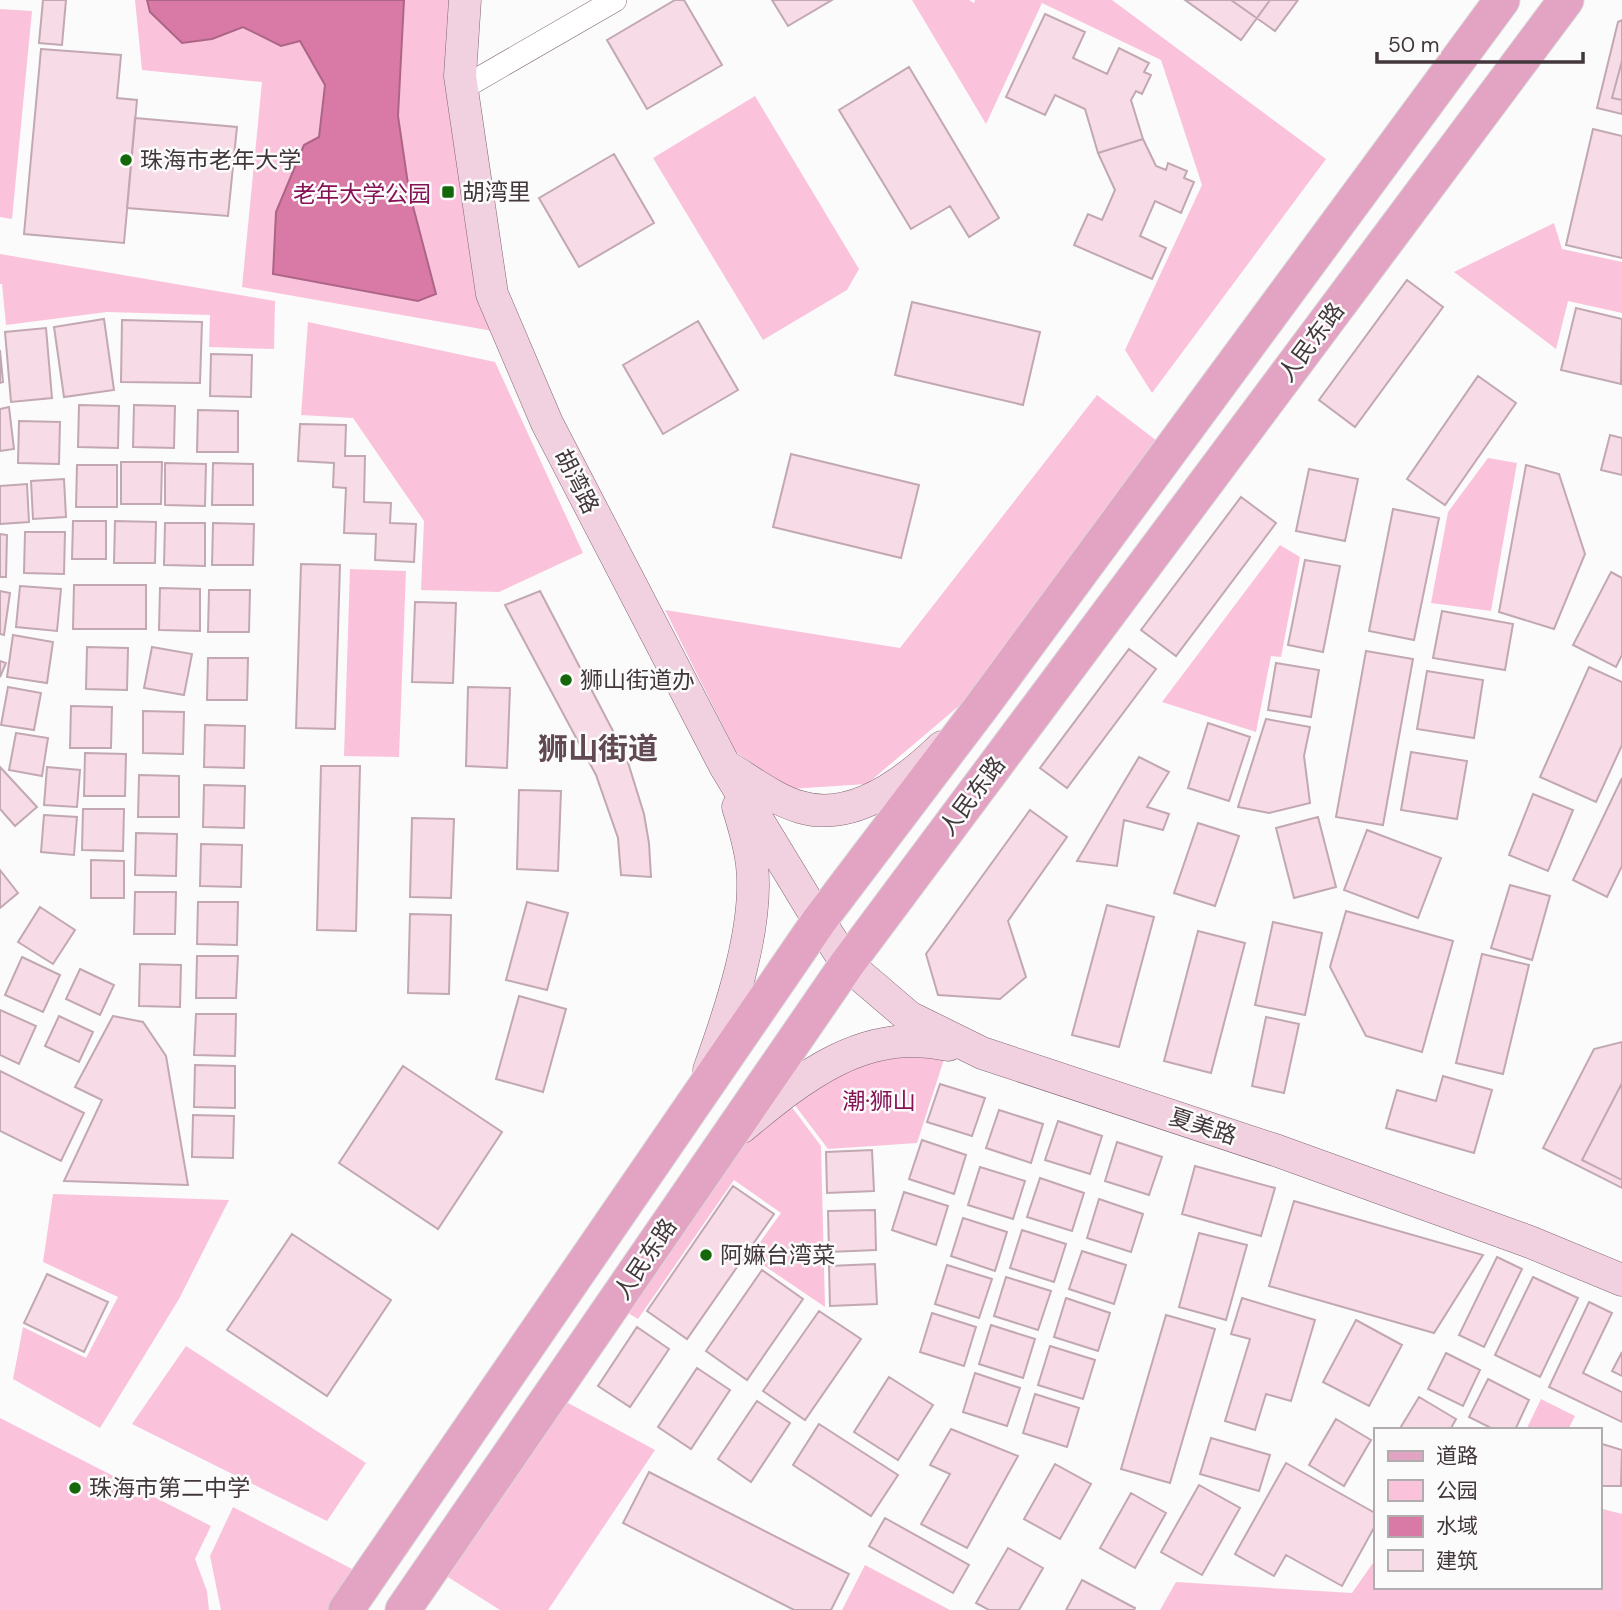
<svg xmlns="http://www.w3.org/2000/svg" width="1622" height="1610" viewBox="0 0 1622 1610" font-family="'DM Sans','Noto Sans SC',sans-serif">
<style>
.green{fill:#fac3db}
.water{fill:#d979a6;stroke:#ac6586;stroke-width:2}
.building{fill:#f7dbe6;stroke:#c2a8b2;stroke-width:2}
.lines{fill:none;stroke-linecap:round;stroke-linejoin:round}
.street-casing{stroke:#806771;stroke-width:24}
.secondary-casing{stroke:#806771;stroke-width:33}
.primary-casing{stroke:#d9d7d8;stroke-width:37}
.street{stroke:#fff;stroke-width:23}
.secondary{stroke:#f1d1e0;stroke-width:32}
.primary{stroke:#e3a3c2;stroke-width:35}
.poi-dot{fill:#156809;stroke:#fbfbfb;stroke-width:2.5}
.labels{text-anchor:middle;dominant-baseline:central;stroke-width:5;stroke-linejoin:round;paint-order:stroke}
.poi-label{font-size:23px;fill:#42373b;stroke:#fbfbfb;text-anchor:start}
.park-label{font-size:23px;fill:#861256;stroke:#fbfbfb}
.street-label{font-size:23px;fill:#42373b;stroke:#fbfbfb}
.district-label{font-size:30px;font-weight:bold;fill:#604952;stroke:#fbfbfb}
</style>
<rect width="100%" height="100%" fill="#fbfbfb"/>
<path class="green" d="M135 0H461L504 333 242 287 262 82 142 70Z
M912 0H969L974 3 975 0H1112L1326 159 1152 393 1125 350 1202 185 1161 60 1042 3 986 124Z
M0 9 32 11 12 219 0 217Z
M755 96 859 269 847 290 763 340 653 158Z
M1554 223 1562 249 1622 262V313L1568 301 1556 349 1454 272Z
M0 254 275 301 274 349 209 347 210 315 107 312 6 325 2 284H0Z
M308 322 495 362 583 553 499 592 421 590 424 521 353 418 301 415Z
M1097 395 1157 441 973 694 867 784 789 789 736 752 665 610 900 648Z
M1488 458 1517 463 1491 611 1431 603 1448 512Z
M1280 545 1300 557 1281 657 1271 656 1256 732 1162 702Z
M350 569 406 571 399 757 344 756Z
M946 1053 917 1143 828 1149 788 1096 864 1058Z
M788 1102 821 1146 825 1307 750 1256 781 1213 734 1180 638 1319 618 1307 729 1147Z
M53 1194 229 1200 179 1299 100 1428 13 1379 23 1327 86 1358 118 1297 43 1262Z
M186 1346 366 1463 327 1521 132 1424Z
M557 1397 655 1450 548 1610H500L440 1572Z
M1541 1399 1575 1416 1568 1430H1526Z
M0 1418 211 1526 195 1559 207 1591 209 1610H0Z
M233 1507 352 1569 330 1610H221L210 1556Z
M1599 1508 1622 1514V1610H1160L1176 1582 1352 1593 1375 1560V1587H1599Z
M865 1565 950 1610H842Z"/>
<path class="water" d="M147 0H404L398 116 409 191 436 294 418 301 273 274 276 212 304 145 319 137 325 85 300 41 281 46 243 27 212 39 182 43 150 12Z"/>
<path class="building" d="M43 0H66L62 45 39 43Z
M675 0H684L722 65 647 109 607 40Z
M772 0H832L788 26Z
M1185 0H1270L1241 40Z
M1231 0H1298L1275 31Z
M1045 14 1085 32 1073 58 1107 74 1119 48 1149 63 1144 72 1151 75 1142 94 1136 91 1131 100 1143 139 1098 153 1085 109 1055 95 1045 115 1006 97Z
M1622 20V114L1597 108 1618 22Z
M41 49 121 55 117 98 137 100 124 243 24 234Z
M1622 61V100L1612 98Z
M909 67 999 218 969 237 950 206 911 229 839 110Z
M135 118 237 127 228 216 127 208Z
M1593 129 1622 136V258L1566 245Z
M1143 139 1156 166 1166 170 1168 163 1187 171 1184 178 1194 182 1181 213 1155 201 1140 236 1166 248 1152 279 1074 245 1088 214 1102 220 1115 190 1098 153Z
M614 154 654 223 579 267 539 198Z
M1407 280 1443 307 1355 427 1319 400Z
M912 302 1040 332 1023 405 895 375Z
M1576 308 1622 319 1621 384 1561 370Z
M104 319 114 390 64 397 54 327Z
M122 320 202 322 200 383 121 382Z
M698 321 738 390 663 434 623 365Z
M46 328 52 398 11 402 5 332Z
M0 350 3 382 0 383Z
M211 354 252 355 251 397 210 396Z
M1478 376 1516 403 1445 505 1407 479Z
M79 405 119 406 118 448 78 447Z
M134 405 175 406 174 448 133 447Z
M9 407 14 449 0 451V409Z
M198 410 238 411V452H197Z
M19 421 60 422 59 464 18 463Z
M300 424 346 425 345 456H365L364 502 391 503 390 523 416 524 414 562 375 560 376 534 344 533 346 488 333 487 334 463 298 461Z
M1610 435 1622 438V475L1601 470Z
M791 454 919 485 901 558 773 527Z
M121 462H162L161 504H121Z
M165 463 206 464 205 506 165 505Z
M213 463 253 464V505H212Z
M77 465H117V507H76Z
M1526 465 1559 474 1585 554 1554 629 1499 612Z
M1309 469 1358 479 1345 541 1296 531Z
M64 479 66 517 33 519 31 481Z
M27 484 29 522 0 524V486Z
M1241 497 1276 523 1176 656 1141 630Z
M1393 509 1439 518 1414 640 1369 631Z
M73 521H106V559H72Z
M115 521 156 522 155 563H114Z
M165 523H205V566L164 565Z
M213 523 254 524 253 565H212Z
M25 532H65L64 574 24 573Z
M0 534 7 535 6 577H0Z
M1305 560 1340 566 1323 652 1288 645Z
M301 564 340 565 335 729 296 728Z
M1611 572 1622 578V655L1616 667 1573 645Z
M74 585H146V629H73Z
M20 586 61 589 57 631 16 627Z
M160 588 200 589V631L159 630Z
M209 590H250L249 632H208Z
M0 591 10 593 4 635 0 634Z
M540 591 626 756 644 814 649 843 651 877 621 875 618 838 596 775 505 605Z
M415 602 456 603 453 683 412 682Z
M1442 611 1513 624 1505 670 1433 658Z
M13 635 53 642 47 683 7 677Z
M87 647 128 648 127 690 86 689Z
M152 647 192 654 184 695 144 688Z
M1129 649 1156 669 1067 788 1040 768Z
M1366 651 1413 659 1383 825 1336 817Z
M208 658H248L247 700H207Z
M0 661 6 663 0 677Z
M1276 663 1319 670 1311 717 1268 710Z
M1589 667 1622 682V745L1596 802 1540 777Z
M1427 671 1483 680 1474 738 1417 729Z
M8 687 41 693 34 730 1 725Z
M468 687 510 688 507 768 466 766Z
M71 706 112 707 111 748H70Z
M143 711 184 712 183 754 143 753Z
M1266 719 1310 727 1304 756 1310 803 1269 813 1238 807Z
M1208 723 1250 737 1229 801 1188 788Z
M205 725 245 726 244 768 204 767Z
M16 733 48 738 42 776 9 770Z
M1411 752 1467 761 1457 819 1401 810Z
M85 753 126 754 125 796H84Z
M1139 757 1169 772 1147 807 1169 814 1163 830 1124 820 1117 866 1077 861Z
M321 766H360L356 931 317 930Z
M0 767 37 807 15 826 0 809Z
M47 767 80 770 77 807 44 805Z
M139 775 179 776V817H138Z
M1622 778V866L1607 897 1573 880Z
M204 785 245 786 244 828 203 827Z
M519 790 561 791 558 871 517 869Z
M1533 794 1573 810 1548 871 1509 855Z
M83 809H124L123 851 82 850Z
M1030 810 1067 837 1008 921 1026 977 1000 999 938 995 926 954Z
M44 815 77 817 74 855 41 852Z
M1318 817 1336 887 1294 898 1276 828Z
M412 818 454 819 451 898 410 897Z
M1198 823 1239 836 1215 906 1174 893Z
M1367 830 1441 858 1418 918 1344 890Z
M136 833 177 834 176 876 135 875Z
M201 844 242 845 241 887 200 886Z
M91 860 124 861V898H91Z
M0 870 18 893 0 908Z
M1510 885 1550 896 1532 960 1491 948Z
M135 892H176L175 934H134Z
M198 902H238L237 945 197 944Z
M527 902 568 913 547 990 506 980Z
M1107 905 1154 917 1119 1047 1072 1035Z
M40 907 75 930 53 964 18 942Z
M1346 911 1453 941 1422 1052 1366 1036 1330 967Z
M410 914 451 915 449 994 408 993Z
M1273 922 1322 933 1305 1015 1255 1005Z
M1198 931 1245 943 1211 1073 1164 1061Z
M1482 954 1529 965 1503 1074 1456 1063Z
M197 956H238L236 998H196Z
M22 957 60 975 43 1012 5 995Z
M140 964 181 965 180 1007 139 1006Z
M80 969 114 985 100 1015 66 999Z
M519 996 566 1009 543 1092 496 1079Z
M0 1010 36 1026 19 1064 0 1055Z
M196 1014H236L235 1056 194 1055Z
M59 1016 93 1032 79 1062 45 1046Z
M113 1016 143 1022 166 1056 188 1185 64 1181 102 1100 75 1087Z
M1266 1017 1299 1024 1284 1093 1252 1086Z
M1622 1042V1188L1543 1148 1594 1049Z
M195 1065 235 1066V1108L194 1107Z
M403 1066 502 1132 438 1229 339 1163Z
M0 1071 84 1113 61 1161 0 1131Z
M1443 1076 1492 1090 1474 1153 1386 1128 1397 1090 1436 1101Z
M1622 1083V1180L1582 1160Z
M940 1084 985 1098 972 1136 927 1122Z
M999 1110 1043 1124 1031 1163 986 1148Z
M193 1115 234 1116 233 1158 192 1157Z
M1058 1121 1102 1136 1090 1174 1045 1160Z
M922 1140 966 1155 954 1194 909 1179Z
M1117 1142 1162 1157 1149 1195 1105 1181Z
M872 1150 874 1191 827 1193 826 1152Z
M1195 1166 1275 1188 1261 1236 1182 1214Z
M980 1167 1025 1181 1013 1219 968 1205Z
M1040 1178 1084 1193 1072 1231 1027 1217Z
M733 1186 774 1214 687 1339 647 1311Z
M904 1192 948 1206 936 1245 892 1230Z
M1099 1199 1143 1214 1131 1252 1087 1238Z
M1294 1201 1483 1255 1434 1333 1269 1286Z
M875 1210 876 1250 829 1252 828 1211Z
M963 1218 1007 1232 995 1271 951 1256Z
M1022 1230 1066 1244 1054 1282 1010 1268Z
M1199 1233 1247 1245 1226 1320 1179 1307Z
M292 1234 391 1300 327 1396 227 1330Z
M1082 1251 1126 1265 1114 1304 1069 1289Z
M1497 1257 1522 1269 1484 1347 1459 1335Z
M875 1264 877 1304 830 1306 829 1266Z
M947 1265 992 1279 979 1318 935 1304Z
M762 1270 803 1299 747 1380 706 1351Z
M47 1274 108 1302 84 1352 24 1323Z
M1006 1277 1051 1291 1038 1330 994 1316Z
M1533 1277 1578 1298 1540 1377 1495 1355Z
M1066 1298 1110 1313 1098 1351 1054 1337Z
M1242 1298 1315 1320 1291 1401 1266 1394 1255 1430 1225 1421 1250 1339 1231 1334Z
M1589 1302 1612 1313 1583 1373 1622 1392V1422L1549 1387Z
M819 1311 861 1339 805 1420 763 1391Z
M932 1313 976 1327 964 1366 920 1352Z
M1166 1315 1215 1329 1170 1483 1121 1469Z
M1356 1320 1402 1345 1369 1406 1323 1382Z
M991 1325 1035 1339 1023 1378 979 1364Z
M637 1327 669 1349 630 1407 598 1386Z
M1050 1346 1095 1360 1083 1399 1038 1385Z
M1622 1352V1376L1612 1371Z
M1446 1353 1480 1370 1463 1406 1428 1389Z
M697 1368 730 1390 691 1449 658 1427Z
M975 1373 1020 1388 1007 1426 963 1412Z
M889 1377 933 1405 898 1460 854 1432Z
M1488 1379 1529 1400 1515 1430H1495L1469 1417Z
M1035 1394 1079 1408 1067 1447 1023 1433Z
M1419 1397 1456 1419 1450 1430H1399Z
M757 1401 790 1423 751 1482 718 1459Z
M1336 1419 1371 1440 1344 1486 1309 1465Z
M819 1424 898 1475 871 1516 793 1465Z
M951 1429 1018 1456 967 1548 921 1524 950 1474 930 1465Z
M1211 1438 1270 1455 1259 1491 1200 1474Z
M1599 1443 1622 1450 1621 1486H1599Z
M1286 1463 1375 1513V1526L1342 1586 1286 1555 1274 1576 1235 1554Z
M1055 1464 1091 1484 1060 1539 1024 1519Z
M649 1472 849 1574 831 1610H794L623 1523Z
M1199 1485 1240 1508 1202 1575 1161 1552Z
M1131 1493 1166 1513 1135 1568 1100 1548Z
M885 1518 969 1565 953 1593 869 1546Z
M1008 1548 1043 1568 1019 1610H989L976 1603Z
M1082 1580 1135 1608 1134 1610H1066Z"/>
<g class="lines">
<g class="street-casing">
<path id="street" d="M461 89 615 0"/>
</g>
<g class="secondary-casing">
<path id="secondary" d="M465 0 460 76 492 294 547 423 725 766 819 921 847 964 909 1017 982 1053 1278 1151 1530 1242 1622 1280
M729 768C752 782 775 800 800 807 853 823 906 782 942 747
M709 1070C730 1012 759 927 752 865 750 846 744 826 738 807
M742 1127C802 1077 865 1026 948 1045"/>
</g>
<g class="primary-casing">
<path id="primary" d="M346 1610 819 921 982 706 1502 0
M403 1610 847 964 1566 0"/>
</g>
<use href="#street" class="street"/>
<use href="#secondary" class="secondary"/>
<use href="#primary" class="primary"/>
</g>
<g class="poi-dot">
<circle cx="126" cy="160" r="7"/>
<rect x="441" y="185" width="14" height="14" rx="3.5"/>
<circle cx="566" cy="680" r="7"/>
<circle cx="706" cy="1255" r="7"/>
<circle cx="75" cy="1488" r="7"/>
</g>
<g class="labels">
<g class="poi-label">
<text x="140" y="160">珠海市老年大学</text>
<text x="462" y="192">胡湾里</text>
<text x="580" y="680">狮山街道办</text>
<text x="720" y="1255">阿嫲台湾菜</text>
<text x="89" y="1488">珠海市第二中学</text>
</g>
<g class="park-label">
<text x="362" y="194">老年大学公园</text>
<text x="879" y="1101">潮·狮山</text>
</g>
<g class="street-label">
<text transform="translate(1311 342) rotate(-53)">人民东路</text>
<text transform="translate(577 481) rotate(63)">胡湾路</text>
<text transform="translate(972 796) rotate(-53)">人民东路</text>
<text transform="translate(1203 1126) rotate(18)">夏美路</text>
<text transform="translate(645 1259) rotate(-56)">人民东路</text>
</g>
<g class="district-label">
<text x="598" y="748">狮山街道</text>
</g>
</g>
<rect x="1374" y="1428" width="228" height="161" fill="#fbfbfb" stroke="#b1adae" stroke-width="2"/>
<rect x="1388" y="1451" width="35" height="10" fill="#e3a3c2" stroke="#b1adae" stroke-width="2"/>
<text x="1436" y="1463" font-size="21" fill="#42373b">道路</text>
<rect x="1388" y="1480" width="35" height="21" fill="#fac3db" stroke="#b1adae" stroke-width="2"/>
<text x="1436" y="1498" font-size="21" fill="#42373b">公园</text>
<rect x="1388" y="1516" width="35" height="21" fill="#d979a6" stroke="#b1adae" stroke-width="2"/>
<text x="1436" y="1533" font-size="21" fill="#42373b">水域</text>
<rect x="1388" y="1550" width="35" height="21" fill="#f7dbe6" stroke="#b1adae" stroke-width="2"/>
<text x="1436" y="1568" font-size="21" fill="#42373b">建筑</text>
<path d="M1377 52v10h206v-10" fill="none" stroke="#42373b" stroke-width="3.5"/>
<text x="1388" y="52" font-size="21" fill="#42373b" stroke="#fbfbfb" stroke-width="5" paint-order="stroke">50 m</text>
</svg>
